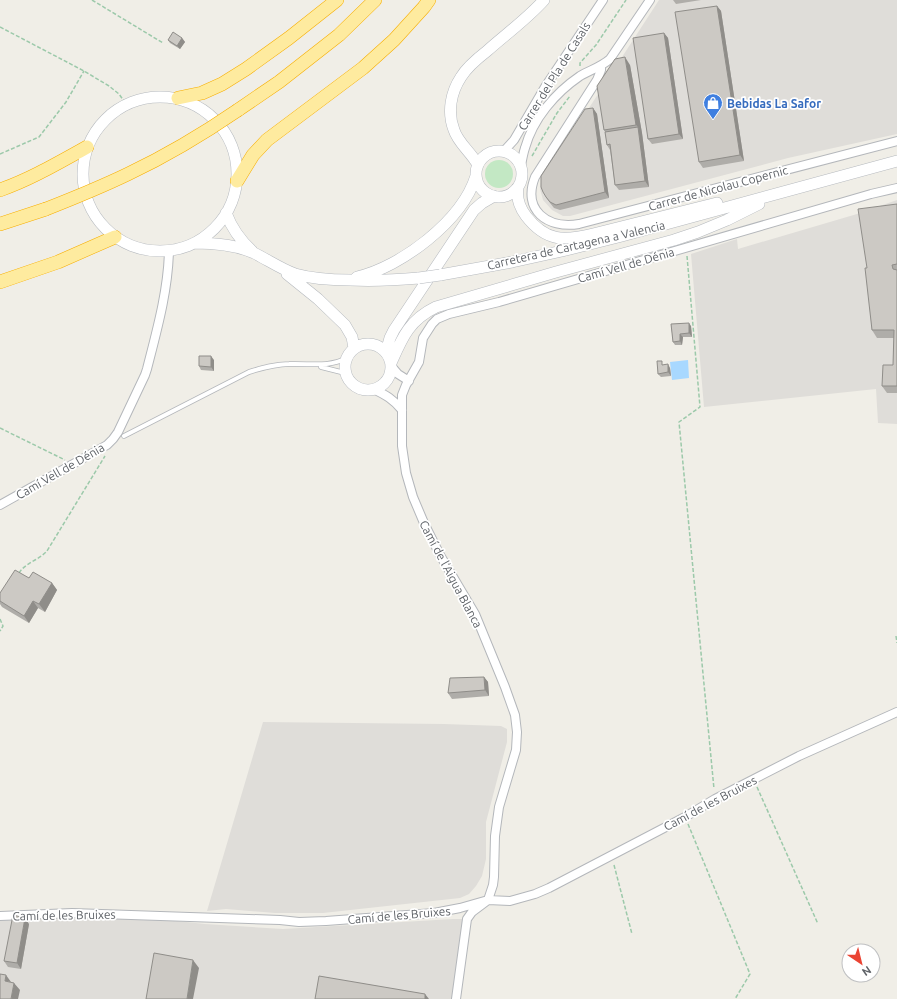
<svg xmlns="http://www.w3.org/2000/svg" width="897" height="999" viewBox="0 0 897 999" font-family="Ubuntu,sans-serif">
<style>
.industrial{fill:#dfddd9}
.green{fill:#c3e8c4}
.water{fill:#a8d8ff}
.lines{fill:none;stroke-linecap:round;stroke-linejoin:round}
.service-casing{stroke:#b4b7bb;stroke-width:5.5}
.minor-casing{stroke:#b4b7bb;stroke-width:10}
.secondary-casing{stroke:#b5b9be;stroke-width:12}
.trunk-casing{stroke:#f7ae00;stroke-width:14}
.path{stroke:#9cc9aa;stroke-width:1.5;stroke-dasharray:4 2;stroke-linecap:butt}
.service{stroke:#fff;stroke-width:4}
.minor{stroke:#fff;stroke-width:8}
.secondary{stroke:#fff;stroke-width:11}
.trunk{stroke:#feeb9f;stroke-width:13}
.secondary-bridge-casing{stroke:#b5b9be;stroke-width:12;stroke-linecap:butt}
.trunk-bridge-casing{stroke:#f7ae00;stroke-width:14;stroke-linecap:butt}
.secondary-bridge{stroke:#fff;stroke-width:11}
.trunk-bridge{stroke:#feeb9f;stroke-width:13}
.wall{fill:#afada9}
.shaded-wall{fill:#8f8d89}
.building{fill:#ccc9c4;stroke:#8f8d89}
.labels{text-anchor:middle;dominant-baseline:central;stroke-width:3.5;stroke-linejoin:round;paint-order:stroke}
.street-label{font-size:12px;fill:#5e6267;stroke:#fff}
.shop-label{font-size:12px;font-weight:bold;fill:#366cbe;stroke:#fff;text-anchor:start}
</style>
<rect width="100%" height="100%" fill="#f0eee7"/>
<path class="industrial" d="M659 0H897V134L788 158 570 216H563L552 210 543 200 540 189 541 182Z
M897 200V424L878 423 876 389 704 407 691 254 737 239 738 249 857 214Z
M263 722 444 724 501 726 507 729V742L486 822V859L482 876 476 886 469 894 460 898 323 913H275L226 909 207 911Z
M83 917 159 919 205 924 283 929 453 919H467L455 999H0V920Z"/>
<path class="green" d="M485 174a14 14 0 1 1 28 0a14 14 0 1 1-28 0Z"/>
<path class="water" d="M688 360 689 378 672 380 670 362Z"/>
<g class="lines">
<g class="service-casing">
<path id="service" d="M321 367 341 372 347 375
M124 436 249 372C262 368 275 364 289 364 310 363 327 368 347 358"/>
</g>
<g class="minor-casing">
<path id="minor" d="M601 66V70L597 80 535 177C522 210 547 229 579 224L897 141
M504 151 514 140 545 87 603 0
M521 166C522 160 523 154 525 148 533 119 555 93 580 76 590 70 601 67 610 59L650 0
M392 367 398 374 409 381
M373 389C386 395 393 399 402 410
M0 505 107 445 113 439 118 432 145 375 147 369C157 330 168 291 169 251
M0 916 72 913 280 920 299 922 326 921 434 913 460 908 488 900 510 901 535 894 549 888 685 817 715 799 799 756 897 712
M456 999 467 919 472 912 488 900 493 885 494 877 495 836 499 807 516 750 517 732 515 715 505 687 475 614 440 555 424 523 413 497 406 473 402 446V395L406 385 419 362 423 338 432 324 437 319 449 314 499 302 871 194 897 188"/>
</g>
<g class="secondary-casing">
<path id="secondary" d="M83 174a77 77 0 1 1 154 0a77 77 0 1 1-154 0Z
M476 174a23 23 0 1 1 46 0a23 23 0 1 1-46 0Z
M478 165C471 152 458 143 454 130 447 112 451 92 461 77 467 67 478 58 487 51 506 34 527 19 544 0
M518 187C516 199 520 208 526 216 546 242 564 241 593 234L717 203
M226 213C232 229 240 240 252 251
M195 243C215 243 236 245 254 253 268 260 281 269 295 274 313 279 332 280 350 280 373 281 396 280 419 278
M287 274 318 299 345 325 352 337 354 348
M440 275 512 262 562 251 622 236 897 161
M357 277C401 267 462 221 476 176
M345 367a23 23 0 1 1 46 0a23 23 0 1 1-46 0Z
M386 352 390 338 394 330 474 210 482 203 494 196
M391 363C402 338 409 320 436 307L556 272 674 240 698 232 727 220 759 204"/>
</g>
<g class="trunk-casing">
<path id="trunk" d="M178 98 202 93 222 84 246 69 289 38 337 0
M238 110 279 82 339 35 375 0
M237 181 253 155 267 140 363 68 394 40 424 7 429 0
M0 190C31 179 58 163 87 147
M0 224 46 209
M0 282 58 262 115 237"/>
</g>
<path class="path" d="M92 0 163 43
M0 27 84 71 109 86 119 94 126 104
M580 66V63L596 45 626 0
M0 154 39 137 66 102 84 71
M532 156 557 113 570 96
M687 256 700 407 679 422 714 789
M0 428 65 460
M19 573C25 563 39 560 47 551L105 456
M0 619 3 626 0 631
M896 636 897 643
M757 787 818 924
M688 824 750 974 735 999
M614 865 632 934"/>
<use href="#service" class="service"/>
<use href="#minor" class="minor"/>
<use href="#secondary" class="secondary"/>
<use href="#trunk" class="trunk"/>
<g class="secondary-bridge-casing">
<path id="secondary-bridge" d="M419 278 440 275"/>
</g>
<g class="trunk-bridge-casing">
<path id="trunk-bridge" d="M46 209C74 198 101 187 128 174 166 156 203 134 238 110"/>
</g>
<use href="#secondary-bridge" class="secondary-bridge"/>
<use href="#trunk-bridge" class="trunk-bridge"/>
</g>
<path class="wall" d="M673 0H701L676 4Z
M717 6 721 11 744 161 703 168 699 162Z
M664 33 668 38 683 139 652 144 648 139Z
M182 38 185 42 180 49 170 43 168 40Z
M630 65 642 133 649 187 619 190 615 185 610 150 607 145 605 132 604 130Z
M593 108 597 114 609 198 560 210 554 208 550 203 546 197Z
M897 204V393H887L882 386 893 365 894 338H877L872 330 867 268Z
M671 324 691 326 692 337H683L682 345H675L673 342Z
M214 360V371L201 370 199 366Z
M664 365 670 368 671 376 661 377 658 374Z
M29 578 52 583 57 590 45 612 38 608 29 623 2 607 0 604V593Z
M484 677 488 682 489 696 452 699 448 693Z
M29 924 21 969 8 967 4 961Z"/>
<path class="shaded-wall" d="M717 6 721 11 744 161 740 155Z
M664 33 668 38 683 139 679 134Z
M182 38 185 42 180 49 177 46Z
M625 57 630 65 642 133 649 187 645 181 638 127 636 125Z
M593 108 597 114 609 198 605 192Z
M689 323 691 326 692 337 689 333Z
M680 334 683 337 682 345 680 341Z
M211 356 214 360V371L211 367Z
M668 364 670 368 671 376 668 372Z
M52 583 57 590 45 612 39 604Z
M33 601 38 608 29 623 24 616Z
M484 677 488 682 489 696 485 690Z
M25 918 29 924 21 969 17 963Z
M193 960 199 968 193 999H187Z
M6 975 11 982 5 981Z
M14 983 20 990 18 999H11Z
M425 994 429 999H425Z"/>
<path class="building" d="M717 6 740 155 699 162 675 12Z
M173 32 182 38 177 46 168 40Z
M664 33 679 134 648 139 633 38Z
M625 57 636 125 604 130 597 86 615 59Z
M593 108 605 192 556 205 550 202 546 197 543 192 541 187V176L585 109Z
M638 127 645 181 615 185 610 144 607 145 605 132Z
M897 204V264L892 265 893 269 897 270V386H882L883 365H893L894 330H872L865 268H867L858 209Z
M689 323V333L680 334V341L673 342 671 324Z
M199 356H211V367L199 366Z
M657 361H662V365L668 364V372L658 374Z
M15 570 29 578 33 572 52 583 39 604 33 601 24 616 0 601V593Z
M484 677 485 690 448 693 450 678Z
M13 915 25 918 17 963 4 961Z
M154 953 193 960 187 999H146Z
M0 974 6 975 5 981 14 983 11 999H0Z
M319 976 425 994V999H315Z"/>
<defs>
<g id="shop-pin" transform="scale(1)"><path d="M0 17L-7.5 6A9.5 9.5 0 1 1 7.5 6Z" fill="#3f7fe0" stroke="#fff"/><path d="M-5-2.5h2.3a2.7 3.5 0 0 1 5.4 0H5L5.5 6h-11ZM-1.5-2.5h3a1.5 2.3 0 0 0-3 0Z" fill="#fff"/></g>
</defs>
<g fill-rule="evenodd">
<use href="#shop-pin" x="713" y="103"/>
</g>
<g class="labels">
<g class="street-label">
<text transform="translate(554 76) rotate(-58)">Carrer del Pla de Casals</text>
<text transform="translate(718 188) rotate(-15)">Carrer de Nicolau Copernic</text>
<text transform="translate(576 245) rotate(-13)">Carretera de Cartagena a Valencia</text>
<text transform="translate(626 265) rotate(-16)">Camí Vell de Dénia</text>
<text transform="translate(60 471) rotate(-30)">Camí Vell de Dénia</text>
<text transform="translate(451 574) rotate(62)">Camí de l’Aigua Blanca</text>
<text transform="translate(710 803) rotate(-28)">Camí de les Bruixes</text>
<text transform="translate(64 915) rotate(-1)">Camí de les Bruixes</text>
<text transform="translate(399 915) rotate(-5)">Camí de les Bruixes</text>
</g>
<g class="shop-label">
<text x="727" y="103">Bebidas La Safor</text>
</g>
</g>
<g transform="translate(861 963) rotate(145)"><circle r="19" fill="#ffffff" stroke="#bfc0c2"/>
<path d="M0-3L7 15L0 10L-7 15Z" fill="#ea4433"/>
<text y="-6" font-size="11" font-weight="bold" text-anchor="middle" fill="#5e6267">N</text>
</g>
</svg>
